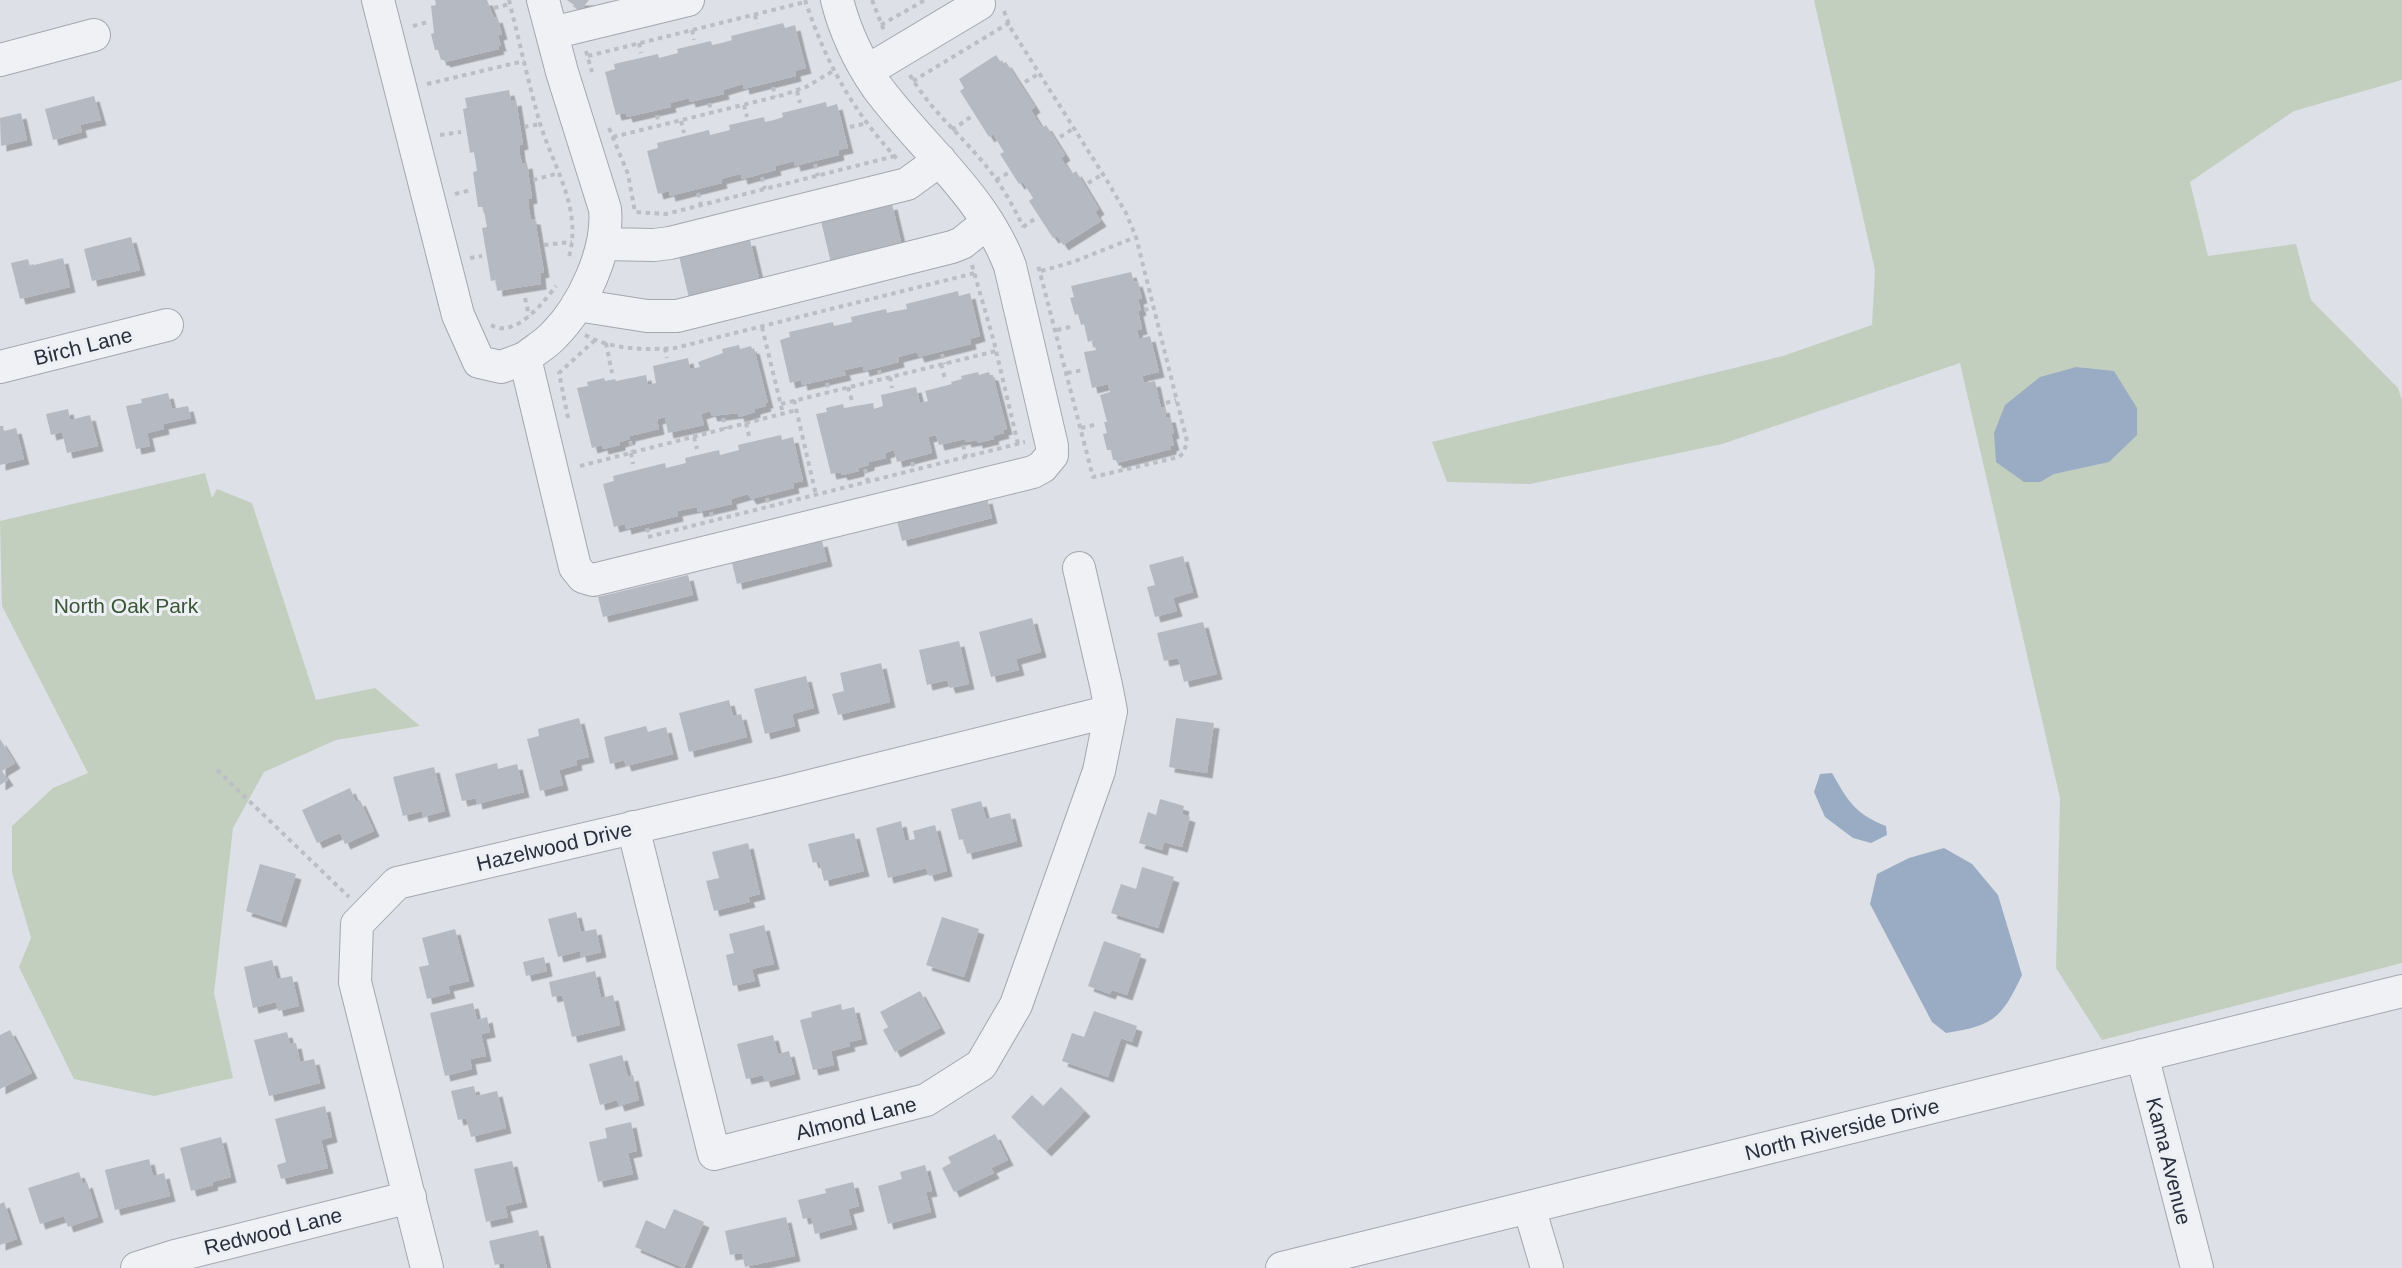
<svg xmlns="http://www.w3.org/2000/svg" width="2402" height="1268" viewBox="0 0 2402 1268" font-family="Arial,sans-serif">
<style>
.green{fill:#c2cfbf}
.water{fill:#9aacc4}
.building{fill:#b5b9c2;filter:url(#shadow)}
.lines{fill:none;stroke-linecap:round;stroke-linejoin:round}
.minor-casing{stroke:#a3a7b0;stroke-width:34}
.path{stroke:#bcbec5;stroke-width:4;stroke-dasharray:4.5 4.5;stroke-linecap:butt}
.minor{stroke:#f0f1f5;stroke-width:32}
.labels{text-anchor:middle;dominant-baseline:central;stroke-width:6;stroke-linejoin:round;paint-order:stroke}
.street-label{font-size:21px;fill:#282e3c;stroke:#eceff4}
.park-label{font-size:21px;fill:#3a5636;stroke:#eceff4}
</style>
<defs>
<filter id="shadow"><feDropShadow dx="5.5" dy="5.5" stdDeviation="0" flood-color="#0004"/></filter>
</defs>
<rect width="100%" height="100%" fill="#dde0e6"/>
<path class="green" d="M1814 0H2402V80L2294 111 2190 182 2208 256 2296 244 2311 300 2398 388 2402 401V963L2102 1040 2056 968 2060 798 1960 363 1722 444 1530 484 1447 482 1432 442 1783 356 1872 325 1875 270Z
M205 473 212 498 217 489 252 503 316 700 375 688 420 726 336 740 264 772 233 828 214 993 233 1078 154 1096 74 1079 19 967 31 938 12 873V826L53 788 88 773 2 606 0 521Z"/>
<path class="water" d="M2076 367 2114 371 2137 408V435L2109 462 2054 474 2040 482H2024L1996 462 1994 433 2005 405 2040 377Z
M1832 773C1848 801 1855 814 1886 826L1887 835 1871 843 1853 838 1825 817 1814 792 1820 774Z
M1944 848 1972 864 1998 895 2022 975C2002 1018 1993 1026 1946 1033L1932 1022 1870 904 1877 874 1909 858Z"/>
<path class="building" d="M435 0H487L494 18 497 17 502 34 498 35 501 46H498L499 49 445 62 444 60H441L438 50H435L431 34 434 33 431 6 436 5Z
M567 0H589L581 10Z
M783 23 785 28 795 25 800 46 806 68 795 71 796 76 744 89 743 84 723 90 724 94 690 102 689 98 670 103 671 107 627 117 626 113 616 115 605 72 615 69 614 64 658 54 659 58 678 53 677 49 711 41 712 45 722 43 732 40 731 36Z
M996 55 1002 64 1006 62 1035 107 1031 110 1037 120 1042 128 1046 125 1065 155 1061 158 1066 166 1072 174 1076 171 1099 209 1095 212 1101 221 1063 245 1057 236 1053 238 1029 201 1033 198 1023 182 1019 184 1000 154 1004 152 993 134 989 137 960 91 964 88 959 79Z
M509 90 511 101 516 100 523 144 519 145 520 155 522 164 527 163 532 198 528 199 529 209 531 219H535L544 272 540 273 541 284 497 291 496 280 491 281 482 228 487 227 485 216 483 207H478L473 172 477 171 474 152 470 153 463 109 467 108 465 98Z
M94 96 101 120 80 125 82 132 53 140 45 109Z
M826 102 827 107 837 104 848 148 838 150 839 155 795 166 794 161 775 166 776 170 742 179 741 174 732 176 721 179 722 183 670 196 669 191 658 194 647 151 658 148 657 143 709 130 710 135 730 130 729 125 764 117 765 122 774 120 783 117 782 113Z
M21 113 27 140 1 146 0 118Z
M892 204 902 246 831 263 821 221Z
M131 237 140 270 92 281 84 249Z
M750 240 760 282 689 298 679 256Z
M63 258 70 287 20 299 11 263 28 259 30 266Z
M1131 272 1134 282 1137 281 1142 298 1138 299 1141 310 1138 311 1142 329 1137 330 1139 339 1150 336 1159 372 1142 376 1144 383 1155 381 1161 408 1164 407 1166 417H1170L1174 433 1171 434 1174 445 1171 446V449L1117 463 1116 460H1113L1111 450H1107L1103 434 1107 433 1104 422H1107L1100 395 1110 392 1108 384 1092 388 1084 352 1096 350 1093 340 1088 342 1084 324 1081 325 1078 314 1075 315 1070 298 1074 297 1071 286Z
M958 291 959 296 970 293 975 315 980 336 970 339 971 344 919 357 917 352 898 357 899 362 864 371 863 366 844 370 846 375 802 385 801 380 790 383 780 340 790 337 789 332 833 322 834 326 852 322 851 317 886 309 887 313 896 311 907 309 906 304Z
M739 345 740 349 751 346 752 349 754 348 768 403H765L766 406 755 409V412L739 417 738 413 712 416 710 411 701 414 704 425 668 433 665 417 657 419 659 429 630 436V439L620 442V445L603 449 602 445 592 448 577 388 588 386 587 382 604 378 605 381 615 379 616 381 646 375 648 385 656 383 653 366 688 358 690 369 700 367 698 362 723 353 722 349Z
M978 372 979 375 989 372 990 375H993L1007 429 1003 430 1004 433 993 436 994 439 977 443V440L966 442 965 439 939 445 936 435 928 437 932 453 897 462 894 450 885 453 886 458 869 462V465L859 468V471L842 475 841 472 831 474 816 414 827 412 826 408 843 404 844 408 873 403 874 409 883 406 881 395 916 387 920 403 928 401 925 391 952 384 951 382 962 379 961 376Z
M168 393 172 409 188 406 191 418 163 424 164 429 147 433 150 446 136 449 126 406 142 403 141 399Z
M68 409 70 420 90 415 98 446 67 453 62 432 51 435 46 414Z
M0 426H3L4 431 16 428 24 459 0 465Z
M781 435 782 440 793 437 803 481 793 483 794 488 751 499 748 494 731 499 732 504 698 512 697 507 677 511 678 516 626 529 625 524 614 527 603 484 614 481 613 476 665 463 666 468 686 463 685 458 719 450 720 455 739 450 738 445Z
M987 498 992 518 902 541 897 521Z
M822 541 827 561 737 584 732 563Z
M1183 556 1193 592 1173 598 1177 611 1155 617 1147 587 1155 585 1149 565Z
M688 575 693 595 603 617 598 597Z
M1032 618 1041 652 1016 659 1019 670 991 677 979 632Z
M1203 622 1217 674 1184 682 1178 658 1164 661 1157 633Z
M959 641 969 684 950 688 947 680 927 685 919 650Z
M881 663 890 702 838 715 832 694 844 691 840 673Z
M806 676 814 708 792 714 795 726 765 734 754 689Z
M729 700 733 716 741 714 747 737 689 752 679 713Z
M579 718 589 757 576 760 577 765 559 770 563 785 540 791 527 739 539 736 538 729Z
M1176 718 1214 723 1207 773 1169 767Z
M646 726 648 732 666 727 673 754 626 766 624 760 610 764 604 737Z
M0 739 15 763 2 771 8 780 0 785Z
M497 763 498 769 517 764 524 792 477 804 476 798 462 801 455 774Z
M434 767 445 811 423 817 422 811 403 816 393 777Z
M350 788 356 802 360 800 374 831 345 844 340 833 317 843 302 810Z
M1160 799 1184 806 1182 814 1190 817 1182 847 1164 842 1162 850 1139 843 1148 812 1156 815Z
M981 801 986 819 1010 813 1017 841 967 854 963 839 959 840 951 809Z
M901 821 905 841 915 839 913 831 935 825 947 871 929 876 926 868 888 878 876 828Z
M854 833 864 871 824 881 819 861 813 863 808 844Z
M748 843 760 894 748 897 750 902 714 911 706 881 719 878 712 852Z
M260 864 296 874 281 922 246 911Z
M1142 867 1174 877 1158 928 1111 913 1121 884 1136 889Z
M576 912 581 932 596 929 601 952 581 957 580 951 558 957 548 919Z
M942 917 979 929 964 977 926 965Z
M764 925 774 964 752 969 755 981 733 986 726 955 734 953 729 934Z
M455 929 469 981 448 986 450 993 427 999 419 967 429 965 422 938Z
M1104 941 1141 954 1127 995 1112 990 1110 994 1088 986Z
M544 957 547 971 526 976 523 962Z
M272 960 277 979 292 976 299 1006 278 1011 276 1002 253 1008 244 967Z
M595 971 601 998 613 995 620 1025 572 1037 562 995 552 997 549 982Z
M920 991 940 1028 895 1052 883 1030 888 1027 880 1012Z
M473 1003 477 1020 487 1017 490 1032 481 1034 486 1056 470 1059 472 1069 445 1076 430 1013Z
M841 1004 842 1010 854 1007 862 1039 849 1042 850 1046 831 1051 834 1065 813 1070 800 1020 812 1017 811 1012Z
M1094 1011 1137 1026 1132 1042 1121 1038 1108 1077 1062 1061 1072 1033 1084 1037Z
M10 1030 32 1073 0 1089V1035Z
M287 1032 290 1044 296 1043 300 1062 314 1059 320 1083 269 1096 254 1040Z
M773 1035 778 1054 789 1051 795 1074 765 1082 763 1075 746 1079 737 1044Z
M622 1055 628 1077 633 1075 639 1100 619 1106 617 1100 600 1105 589 1064Z
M474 1086 476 1096 497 1091 506 1128 471 1137 466 1118 458 1120 451 1091Z
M1061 1087 1085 1111 1046 1151 1011 1117 1032 1095 1043 1106Z
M325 1106 332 1137 321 1140 328 1168 281 1179 277 1165 286 1162 275 1119Z
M631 1122 637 1151 628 1153 633 1174 598 1182 589 1142 607 1138 605 1128Z
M995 1134 1008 1160 991 1168 994 1173 954 1192 942 1168 951 1163 948 1157Z
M221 1137 231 1177 212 1182 213 1185 191 1191 180 1148Z
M149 1159 153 1176 164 1173 170 1196 115 1210 105 1170Z
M512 1161 522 1202 505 1206 508 1217 486 1222 474 1169Z
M925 1165 932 1191 926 1192 931 1212 888 1224 878 1186 902 1179 900 1172Z
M79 1172 83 1184 87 1182 98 1217 68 1227 64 1216 40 1224 28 1188Z
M853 1182 859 1206 848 1209 852 1224 815 1234 811 1217 803 1219 798 1200 826 1193 825 1189Z
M4 1202 17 1239 0 1245V1204Z
M674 1209 704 1222 684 1268 635 1247 646 1220 665 1229Z
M786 1217 795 1256 745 1267 742 1253 730 1255 725 1231Z
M538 1230 547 1268H505L504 1263 495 1265 489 1241Z"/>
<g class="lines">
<g class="minor-casing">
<path id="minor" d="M378 0 458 315 479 362 501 367 525 358 575 567 583 577 593 580 1033 472 1042 467 1052 455V446L1010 266C983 194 921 147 877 87 859 61 845 31 837 0
M552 33 688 0
M0 60 94 35
M867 71 979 4
M603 244 654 245 670 243 907 184 940 160
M577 305 647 316H677L952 247 962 243 988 222
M525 358C535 350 546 344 554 335 583 306 609 250 605 209L562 72 543 0
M0 367 167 325
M633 827 714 1154 926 1100 981 1065 1016 1005 1099 771 1111 711 1106 685 1079 568
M2142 1055 2197 1268
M1529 1207 1547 1268
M137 1268 175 1256 410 1197
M427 1268 355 982 357 924 397 883 782 793 1111 711
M1282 1268 2402 991"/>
</g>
<path class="path" d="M509 0C519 40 528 81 539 120 553 168 584 209 568 260
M805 0C826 63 853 112 899 161
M872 0 885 33
M494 8 510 4
M1004 11 1010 27 1106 179 1126 213 1136 237 1187 441 1184 452 1179 457 1093 477 1038 265
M755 15 757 24
M881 25 925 0
M413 26 428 22
M692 30 694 40
M639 43 641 53
M586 51 592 72
M588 56 805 2
M910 75C928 106 952 127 975 153 995 175 1011 200 1023 227
M913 81 1009 23
M1025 82 1040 73
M427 84 524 61
M773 87 775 97
M797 91 800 103
M709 103 712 113
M744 105 747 117
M657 115 659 126
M681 121 684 133
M524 127 540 124
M850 127 867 123
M609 128 628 174 635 212 666 214 895 156
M952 130 972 116
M440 135 461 132
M613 137 783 95 806 87 833 71
M1060 137 1074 128
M815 164 818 176
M762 177 765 189
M533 180 559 173
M996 180 1008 173
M1088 183 1103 174
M698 193 701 205
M455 194 471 190
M1023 227 1036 218
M544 245 572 242
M470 258 482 256
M972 265 994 342 1018 444
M1041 271 1073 262 1136 237
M525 298 529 316
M1144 310 1154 308
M491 325C515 339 543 303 556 286
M762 327 783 414
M1057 330 1074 326
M585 335C612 350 646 350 675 348L975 273
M606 343 612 373
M665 348 667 358
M942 354 945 364
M941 364 945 379
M879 370 881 379
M1067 373 1083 370
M890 377 892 388
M827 383 829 392
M848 387 852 401
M794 400 816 495
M1166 403 1176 400
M781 404 996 351
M568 418 559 373 595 340
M723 418 726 429
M746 423 749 436
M1081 428 1098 424
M694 437 697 449
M630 441 633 452
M963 445 966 457
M631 453 633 464
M912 462 914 470
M580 466 797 410
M865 469 868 482
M767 498 769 507
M711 512 713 521
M647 528 649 537
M648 537 1025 442
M217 770 349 897"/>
<use href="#minor" class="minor"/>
</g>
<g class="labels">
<g class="street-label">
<text transform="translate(83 346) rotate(-14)">Birch Lane</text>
<text transform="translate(554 846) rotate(-13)">Hazelwood Drive</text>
<text transform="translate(856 1118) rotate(-14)">Almond Lane</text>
<text transform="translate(1842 1129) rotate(-14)">North Riverside Drive</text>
<text transform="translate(2169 1161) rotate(76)">Kama Avenue</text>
<text transform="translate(273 1231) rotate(-14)">Redwood Lane</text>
</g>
<g class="park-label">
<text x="126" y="605">North Oak Park</text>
</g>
</g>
</svg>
